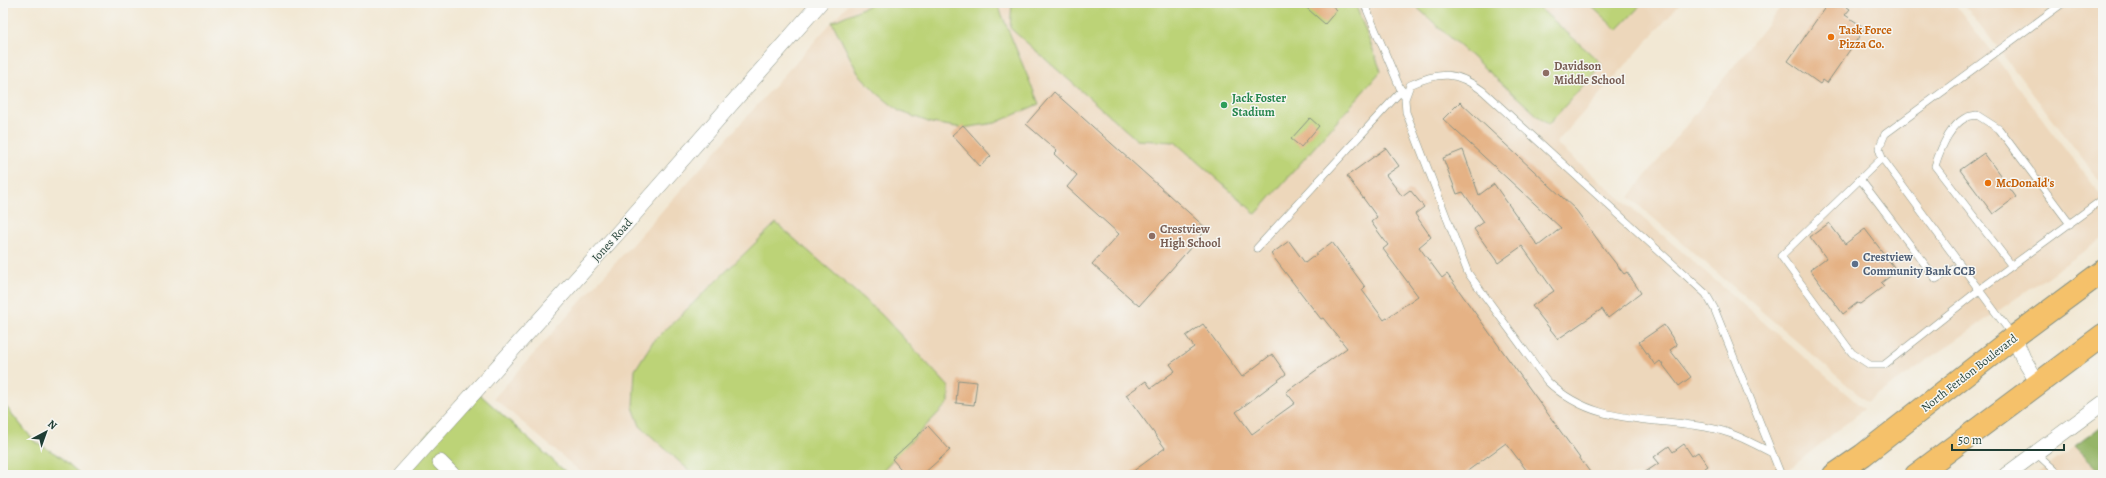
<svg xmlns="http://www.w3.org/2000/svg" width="2106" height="478" viewBox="0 0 2106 478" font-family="Alegreya,serif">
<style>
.built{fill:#edd7bb}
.green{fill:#bcd377;stroke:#6e8856}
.forest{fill:#95b568;stroke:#5a794e}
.building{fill:#e5b285}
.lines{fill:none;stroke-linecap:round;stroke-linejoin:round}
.service-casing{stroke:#889284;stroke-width:8}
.minor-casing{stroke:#889284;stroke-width:16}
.primary-casing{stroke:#889284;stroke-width:24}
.service{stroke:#fff;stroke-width:7}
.minor{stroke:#fff;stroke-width:15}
.primary{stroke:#f5c16b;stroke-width:22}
.food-dot{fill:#e8710a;stroke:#f6f6f2;stroke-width:1.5}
.education-dot{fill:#8d6e63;stroke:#f6f6f2;stroke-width:1.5}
.leisure-dot{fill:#2e9e5b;stroke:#f6f6f2;stroke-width:1.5}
.service-dot{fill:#5c6f8a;stroke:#f6f6f2;stroke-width:1.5}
.labels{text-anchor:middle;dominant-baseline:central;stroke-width:3;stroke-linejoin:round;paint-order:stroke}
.food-label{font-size:12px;font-weight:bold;fill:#c56008;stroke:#f6f6f2;text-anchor:start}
.education-label{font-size:12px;font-weight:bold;fill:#785e54;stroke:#f6f6f2;text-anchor:start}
.leisure-label{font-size:12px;font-weight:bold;fill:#27864d;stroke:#f6f6f2;text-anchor:start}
.street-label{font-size:12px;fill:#1f3d34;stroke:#f6f6f2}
.service-label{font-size:12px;font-weight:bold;fill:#4e5e75;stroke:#f6f6f2;text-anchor:start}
</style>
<rect width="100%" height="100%" fill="#f6f6f2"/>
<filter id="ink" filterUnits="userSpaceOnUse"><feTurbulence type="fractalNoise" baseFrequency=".025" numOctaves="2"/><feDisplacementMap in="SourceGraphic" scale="8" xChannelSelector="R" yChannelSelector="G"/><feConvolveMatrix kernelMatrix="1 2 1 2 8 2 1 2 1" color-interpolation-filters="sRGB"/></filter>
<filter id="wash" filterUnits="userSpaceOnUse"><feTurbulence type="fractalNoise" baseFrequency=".012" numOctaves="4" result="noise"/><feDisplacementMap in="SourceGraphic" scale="16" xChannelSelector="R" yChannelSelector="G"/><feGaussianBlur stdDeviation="0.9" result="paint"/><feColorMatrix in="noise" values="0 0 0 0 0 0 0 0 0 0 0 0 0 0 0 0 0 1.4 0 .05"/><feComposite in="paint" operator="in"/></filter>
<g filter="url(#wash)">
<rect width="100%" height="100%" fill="#f2e8d4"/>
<path class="built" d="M849 3H1681L1556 143 1864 409 1782 475H584L494 398Z
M1784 3H1954L2103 198V238L1867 402 1629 197Z
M1963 3H2103V185Z
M2075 446 2103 475H2036Z"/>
<path class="green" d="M874 3H997L1039 104 995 123 963 128 931 123 899 111 877 93 858 73 832 22Z
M1012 3H1355L1381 71 1256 214 1175 142 1137 140 1010 28Z
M1412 3H1534L1602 64 1548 125Z
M1588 3H1643L1617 30Z
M776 223 881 314 949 387V402L878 475H694L640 426 633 407 635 370 652 343Z
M474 389 569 475H392L439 421Z
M3 403 34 441 61 457 81 475H3Z"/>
<path class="forest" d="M2103 425V474L2075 446Z"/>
<g id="blocks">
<path class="building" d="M1301 3H1329L1337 10 1325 24Z
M1828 3H1841L1850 9 1845 15 1865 28 1827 83 1823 80 1820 84 1788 61Z
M1054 92 1207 229 1139 306 1092 264 1119 234 1067 187 1077 175 1054 154 1057 151 1026 124Z
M1460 102 1576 210 1606 251 1624 274 1627 272 1641 293 1608 318 1602 309 1558 339 1532 306 1554 291 1522 246 1498 263 1474 229 1484 222 1463 192 1457 194 1443 158 1463 150 1479 195 1494 184 1538 246 1561 228 1443 119Z
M1310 118 1319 126 1301 147 1291 139Z
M963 125 991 156 980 166 952 135Z
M1386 148 1399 166 1386 175 1402 196 1410 190 1424 207 1415 214 1431 237 1419 247 1442 278 1447 274 1592 475H1530L1506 443 1462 475H1128L1165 448 1126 395 1146 381 1151 388 1175 371 1170 364 1194 347 1186 336 1203 324 1242 377 1272 354 1286 374 1236 412 1252 434 1295 403 1286 392 1347 348 1323 318 1321 319 1271 254 1289 241 1305 263 1332 242 1365 287 1362 290 1384 320 1418 296 1383 249 1388 245 1371 222 1377 217 1347 176Z
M1984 153 2016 197 1993 214 1960 170Z
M1829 223 1845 244 1865 229 1897 271 1881 283 1884 286 1860 304 1857 303 1843 314 1810 270 1826 258 1810 237Z
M1664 325 1677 345 1670 350 1691 377 1679 386 1660 361 1655 365 1639 342Z
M958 380 977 382 974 405 956 403Z
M928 426 950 450 922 475H906L892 459Z
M1684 444 1692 456 1698 452 1708 466 1702 470 1705 475H1641L1659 463 1654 457 1669 446 1673 452Z"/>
</g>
</g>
<g filter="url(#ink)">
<use href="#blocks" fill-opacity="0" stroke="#889284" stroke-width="1"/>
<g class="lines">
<g class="service-casing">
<path id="service" d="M1364 3 1403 95
M1882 158 1781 256 1852 353 1870 365H1884L1979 290 2103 199
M1860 179 1936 279 1961 265
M1257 248 1402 90
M2012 266 1935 166C1940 150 1949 127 1965 118 1968 116 1973 116 1977 115L1999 129 2070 224
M2013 336 1882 158 1879 148 1885 134 2063 3
M1772 453C1752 443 1733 432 1710 428 1650 416 1595 427 1547 381L1468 273 1406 112 1405 99 1410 85C1440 71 1457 71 1483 91L1706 294 1714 308 1781 475
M2036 453 2060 475"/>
</g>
<g class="minor-casing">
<path id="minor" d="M2014 337 2023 358 2039 385
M440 462 453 475
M400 475 624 226 820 3
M2006 475 2103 403"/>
</g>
<g class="primary-casing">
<path id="primary" d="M1834 475 1863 455 2014 337 2103 271
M1916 475 2103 335"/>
</g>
<use href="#service" class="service"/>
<use href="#minor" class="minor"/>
<use href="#primary" class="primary"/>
</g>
</g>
<g class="food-dot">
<circle cx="1831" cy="37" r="4"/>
<circle cx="1988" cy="183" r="4"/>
</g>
<g class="education-dot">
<circle cx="1546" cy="73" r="4"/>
<circle cx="1152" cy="236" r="4"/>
</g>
<circle class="leisure-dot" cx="1224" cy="105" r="4"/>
<circle class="service-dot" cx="1855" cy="264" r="4"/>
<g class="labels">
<g class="food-label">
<text x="1839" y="30">Task Force<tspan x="1839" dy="14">Pizza Co.</tspan></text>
<text x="1996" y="183">McDonald's</text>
</g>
<g class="education-label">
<text x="1554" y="66">Davidson<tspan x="1554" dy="14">Middle School</tspan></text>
<text x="1160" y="229">Crestview<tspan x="1160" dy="14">High School</tspan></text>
</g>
<g class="leisure-label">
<text x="1232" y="98">Jack Foster<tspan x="1232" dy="14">Stadium</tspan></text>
</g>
<g class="street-label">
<text transform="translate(612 240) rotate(-48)">Jones Road</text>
<text transform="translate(1969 373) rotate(-38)">North Ferdon Boulevard</text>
</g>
<g class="service-label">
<text x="1863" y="257">Crestview<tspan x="1863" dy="14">Community Bank CCB</tspan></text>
</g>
</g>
<rect width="2106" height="478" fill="none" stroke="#f6f6f2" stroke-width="16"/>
<g transform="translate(46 432) rotate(41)" stroke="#f6f6f2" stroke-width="3" paint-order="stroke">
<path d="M0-3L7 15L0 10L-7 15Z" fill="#1f3d34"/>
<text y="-6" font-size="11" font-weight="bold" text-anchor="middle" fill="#1f3d34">N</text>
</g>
<path d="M1952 444v6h112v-6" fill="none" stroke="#1f3d34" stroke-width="2"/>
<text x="1958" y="444" font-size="12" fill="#1f3d34" stroke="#f6f6f2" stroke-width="3" paint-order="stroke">50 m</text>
</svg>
